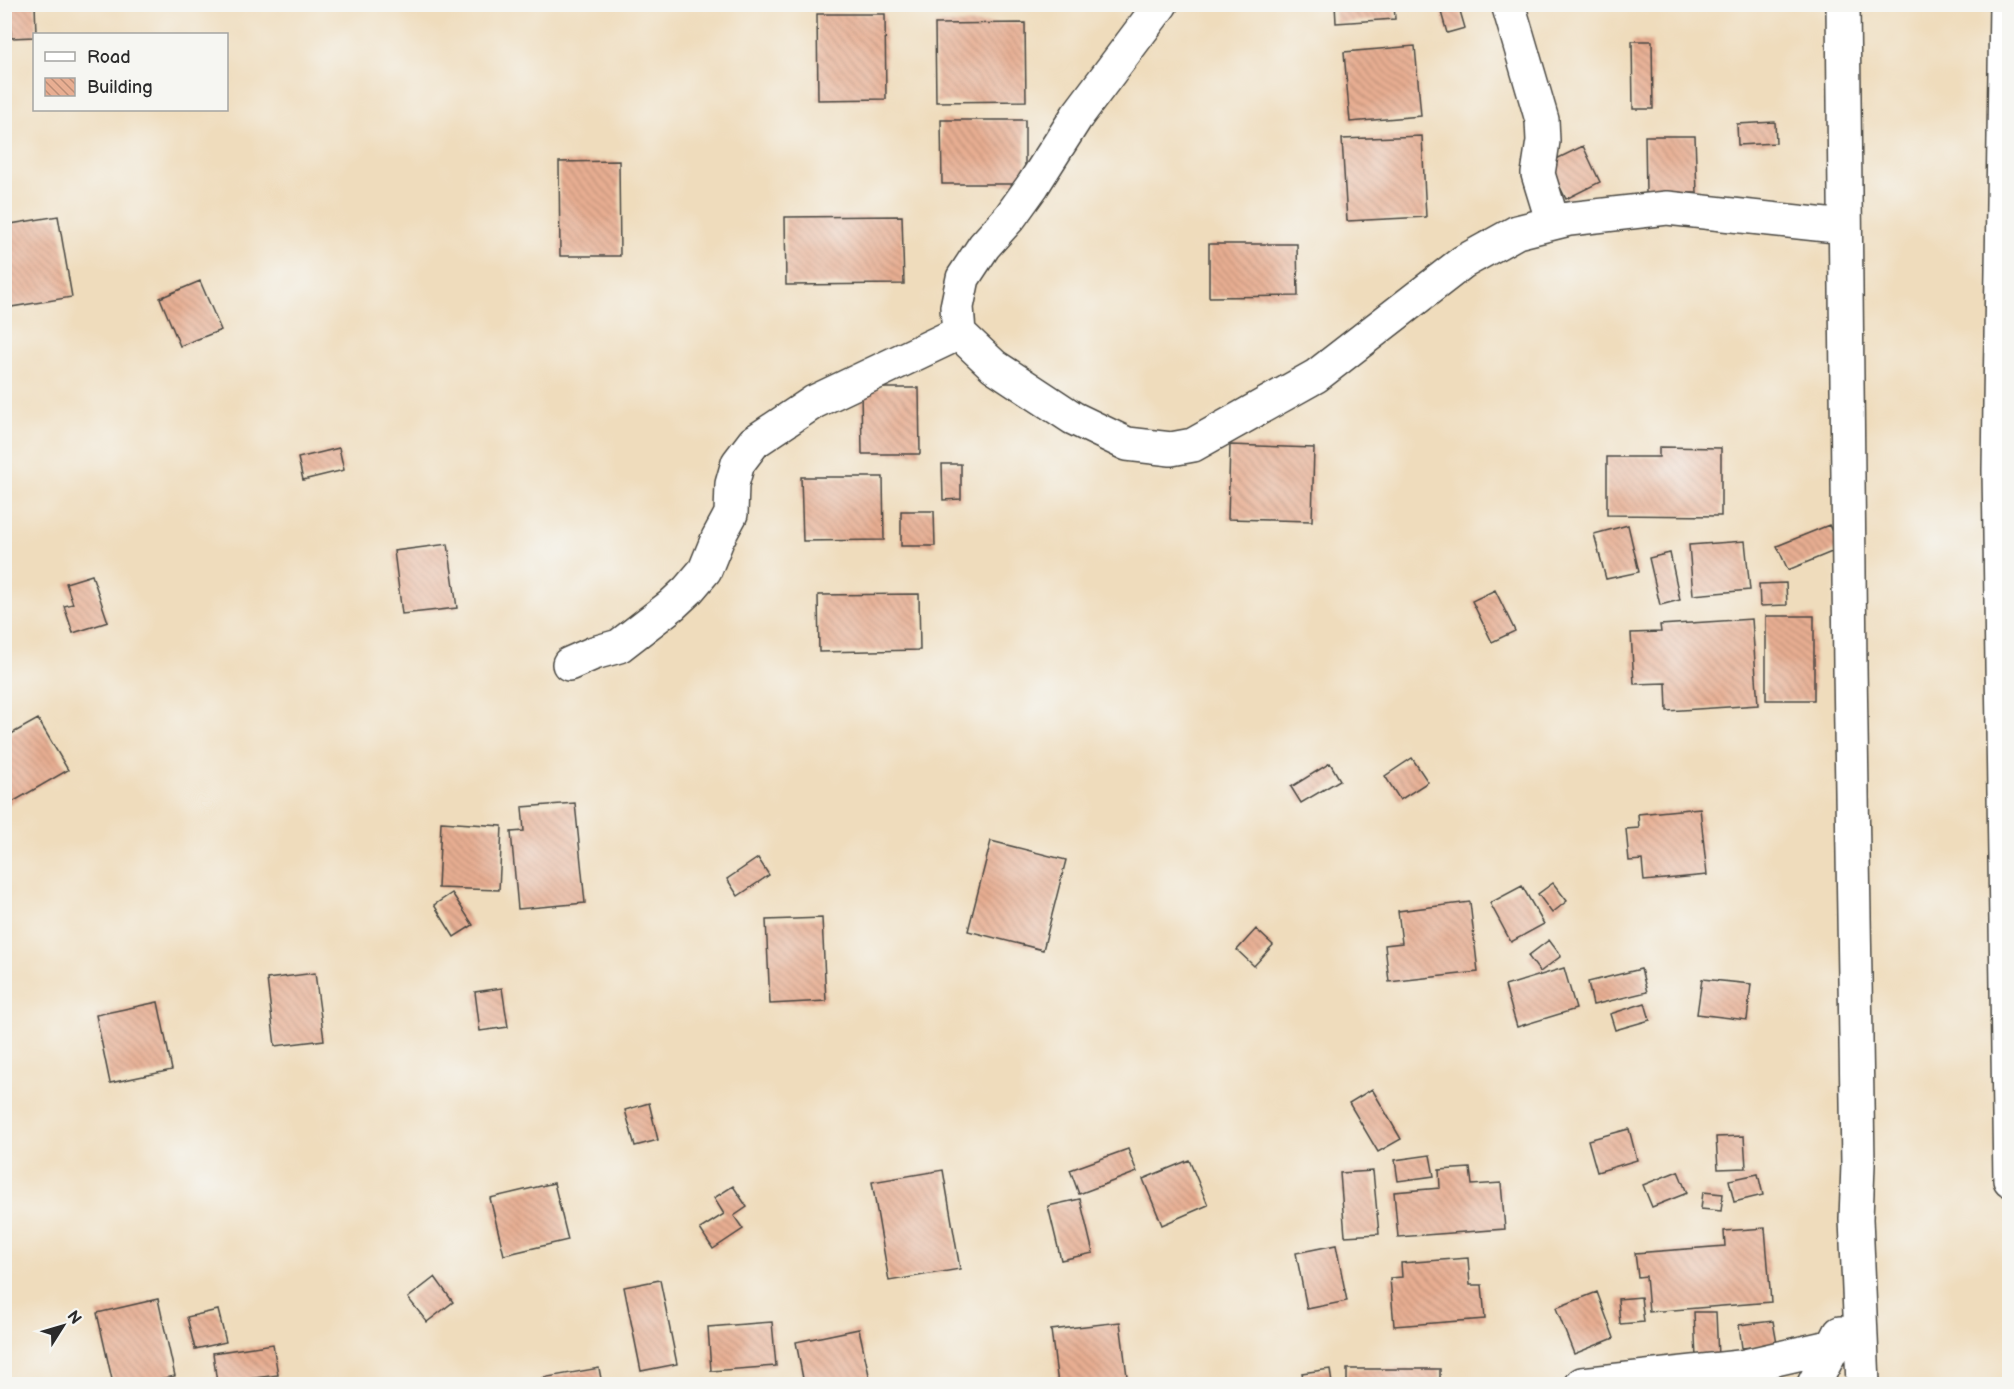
<svg xmlns="http://www.w3.org/2000/svg" width="2014" height="1389" viewBox="0 0 2014 1389" font-family="'Balsamiq Sans',sans-serif">
<style>
.building{fill:url(#building-back-hatch)}
.lines{fill:none;stroke-linecap:round;stroke-linejoin:round}
.minor-casing{stroke:#484641;stroke-width:36}
.highway-casing{stroke:#484641;stroke-width:36}
.minor{stroke:#fff;stroke-width:33}
.highway{stroke:#fff;stroke-width:33}
</style>
<defs>
<pattern id="building-back-hatch" width="6" height="6" patternUnits="userSpaceOnUse" patternTransform="scale(1.5)"><rect width="6" height="6" fill="#e8ae92"/><path d="M-1 5l2 2M0 0l6 6M5-1l2 2" fill="none" stroke="#bc8e77"/></pattern>
</defs>
<rect width="100%" height="100%" fill="#f6f6f2"/>
<filter id="ink" filterUnits="userSpaceOnUse"><feTurbulence type="fractalNoise" baseFrequency=".0167" numOctaves="2"/><feDisplacementMap in="SourceGraphic" scale="12" xChannelSelector="R" yChannelSelector="G"/><feConvolveMatrix kernelMatrix="1 2 1 2 8 2 1 2 1" color-interpolation-filters="sRGB"/></filter>
<filter id="wash" filterUnits="userSpaceOnUse"><feTurbulence type="fractalNoise" baseFrequency=".008" numOctaves="4" result="noise"/><feDisplacementMap in="SourceGraphic" scale="24" xChannelSelector="R" yChannelSelector="G"/><feGaussianBlur stdDeviation="1.35" result="paint"/><feColorMatrix in="noise" values="0 0 0 0 0 0 0 0 0 0 0 0 0 0 0 0 0 1.4 0 .05"/><feComposite in="paint" operator="in"/></filter>
<g filter="url(#wash)">
<rect width="100%" height="100%" fill="#efdcbc"/>
<g id="blocks">
<path class="building" d="M9 4H35L36 34H34V37L11 38Z
M1335 4H1394L1395 19 1336 23Z
M1458 4 1465 28 1447 33 1439 5Z
M817 14H885L886 99 818 100Z
M1025 23 1026 101 936 102 935 24Z
M1632 41H1652L1653 109H1633Z
M1415 46 1421 116 1350 122 1344 52Z
M941 120H1025V184H942Z
M1775 122 1776 143 1738 145 1737 124Z
M1422 136 1426 217 1347 221 1342 139Z
M1645 136H1695L1697 193H1646Z
M1583 146 1600 182 1566 199 1548 163Z
M619 161 620 256H560L559 162Z
M58 216 72 297 5 308V225Z
M902 216 904 284 786 285 785 217Z
M1209 244H1297L1298 296 1209 297Z
M200 281 221 330 180 346 160 298Z
M861 388H919L920 454H862Z
M1230 445 1314 448 1312 521 1228 519Z
M1659 447 1721 448V516L1607 515V457H1659Z
M339 448 344 470 303 480 298 458Z
M942 464H961V499L943 500Z
M801 477H883L884 540 803 541Z
M901 511H934L935 546H901Z
M1628 525 1639 572 1606 579 1594 534Z
M1829 525 1839 549 1788 570 1777 546Z
M1745 541 1750 590 1693 595 1689 545Z
M448 544 457 608 402 614 394 551Z
M1670 553 1680 600 1660 605 1649 558Z
M92 575 108 622 73 633 64 606 73 604 66 583Z
M1786 583 1787 605 1760 606 1759 584Z
M1495 590 1515 631 1492 642 1472 601Z
M919 594 920 650 819 652 818 595Z
M1766 616H1814V700H1766Z
M1752 619 1758 705 1667 711 1666 683 1634 684 1631 633 1661 632 1660 625Z
M38 719 68 770 4 807V738Z
M1412 758 1428 782 1400 800 1385 776Z
M1330 763 1340 780 1301 803 1291 787Z
M575 803 585 903 518 909 511 832 524 831 522 807Z
M1700 808 1707 875 1644 881 1642 860 1629 861 1626 829 1639 828 1638 814Z
M441 822 502 826 499 890 438 888Z
M991 841 1066 860 1043 950 968 931Z
M758 858 769 875 738 896 727 879Z
M1553 883 1567 901 1552 913 1538 894Z
M1522 886 1544 924 1511 942 1490 903Z
M452 893 473 925 454 937 434 905Z
M1470 902 1478 972 1389 982 1385 945 1402 943 1398 911Z
M822 918 826 1001 770 1004 766 920Z
M1256 929 1273 945 1254 966 1237 950Z
M1549 940 1561 956 1540 972 1528 956Z
M1564 968 1576 1009 1517 1027 1505 986Z
M1641 969 1647 992 1593 1005 1588 982Z
M315 973 324 1040 275 1046 267 979Z
M1702 979 1751 984 1747 1020 1697 1014Z
M502 988 508 1027 480 1031 475 992Z
M158 1002 172 1070 110 1083 96 1015Z
M1645 1003 1650 1020 1615 1030 1610 1014Z
M1372 1089 1401 1139 1378 1152 1349 1103Z
M649 1103 658 1140 635 1146 625 1110Z
M1629 1129 1637 1160 1597 1172 1588 1140Z
M1744 1136 1746 1168 1718 1169 1716 1137Z
M1128 1149 1137 1172 1079 1194 1070 1170Z
M1430 1155 1434 1176 1398 1181 1395 1160Z
M1189 1160 1208 1205 1162 1225 1143 1179Z
M1470 1168 1472 1185 1501 1183 1505 1229 1398 1237 1394 1192 1440 1188 1439 1170Z
M943 1170 960 1269 889 1281 872 1182Z
M1373 1171 1379 1234 1345 1236 1340 1173Z
M1678 1171 1687 1193 1652 1207 1643 1185Z
M1758 1174 1763 1195 1734 1202 1729 1180Z
M554 1183 568 1240 504 1255 490 1198Z
M733 1186 747 1207 734 1216 743 1229 713 1249 700 1229 724 1214 714 1198Z
M1703 1192 1723 1194 1721 1211 1701 1209Z
M1080 1199 1093 1253 1061 1260 1048 1206Z
M1765 1228 1771 1302 1649 1312 1646 1276 1638 1277 1635 1253 1725 1246 1724 1231Z
M1336 1245 1347 1301 1307 1309 1296 1253Z
M1468 1258 1470 1285H1482L1485 1319 1394 1326 1390 1278 1402 1277 1401 1263Z
M435 1277 453 1302 427 1322 408 1298Z
M660 1280 677 1364 641 1371 624 1287Z
M1597 1292 1614 1338 1574 1354 1556 1308Z
M1641 1297 1644 1322 1620 1324 1618 1299Z
M158 1299 175 1376 136 1384H113L97 1313Z
M218 1310 226 1342 195 1349 187 1317Z
M1694 1312H1716L1718 1358 1696 1359Z
M1773 1321 1777 1344 1742 1348 1739 1325Z
M772 1322 776 1366 711 1371 708 1327Z
M1120 1322 1128 1384H1058L1051 1330Z
M859 1329 871 1384H804L796 1342Z
M273 1344 278 1375 217 1383 213 1353Z
M599 1368 602 1384H543L542 1378Z
M1330 1369 1332 1384H1304L1302 1373Z
M1347 1369H1440V1384H1347Z"/>
</g>
</g>
<g filter="url(#ink)">
<use href="#blocks" fill-opacity="0" stroke="#484641" stroke-width="1.5"/>
<g class="lines">
<g class="minor-casing">
<path id="minor" d="M1161 4 1077 116 1033 185 1010 217 984 246 963 278 957 307 959 333 994 366 1073 418 1127 444 1171 449 1193 445 1316 376 1463 262 1517 232 1569 219 1667 208 1845 227
M1508 4 1542 120 1543 141 1538 174 1553 223
M1843 4 1850 668 1858 1164 1856 1219 1863 1384
M569 664 594 653 619 646 672 605 688 590 705 570 718 538 731 514 732 484 738 463 754 442 814 402 959 333
M1582 1384 1740 1367 1833 1346
M1814 1384 1840 1333"/>
</g>
<g class="highway-casing">
<path id="highway" d="M2006 4 1999 470 2010 1180"/>
</g>
<use href="#minor" class="minor"/>
<use href="#highway" class="highway"/>
</g>
</g>
<rect width="2014" height="1389" fill="none" stroke="#f6f6f2" stroke-width="24"/>
<rect x="33" y="33" width="195" height="78" fill="#f6f6f2" stroke="#a5a5a2" stroke-width="1.5"/>
<rect x="45" y="52" width="30" height="9" fill="#ffffff" stroke="#a5a5a2" stroke-width="1.5"/>
<text x="87" y="63" font-size="18" fill="#2b2b2b">Road</text>
<rect x="45" y="78" width="30" height="18" fill="url(#building-back-hatch)" stroke="#a5a5a2" stroke-width="1.5"/>
<text x="87" y="93" font-size="18" fill="#2b2b2b">Building</text>
<g transform="translate(63 1326) rotate(53)" stroke="#f6f6f2" stroke-width="4.5" paint-order="stroke">
<path d="M0-4.5L10 22L0 15L-10 22Z" fill="#2b2b2b"/>
<text y="-9" font-size="16" font-weight="bold" text-anchor="middle" fill="#2b2b2b">N</text>
</g>
</svg>
